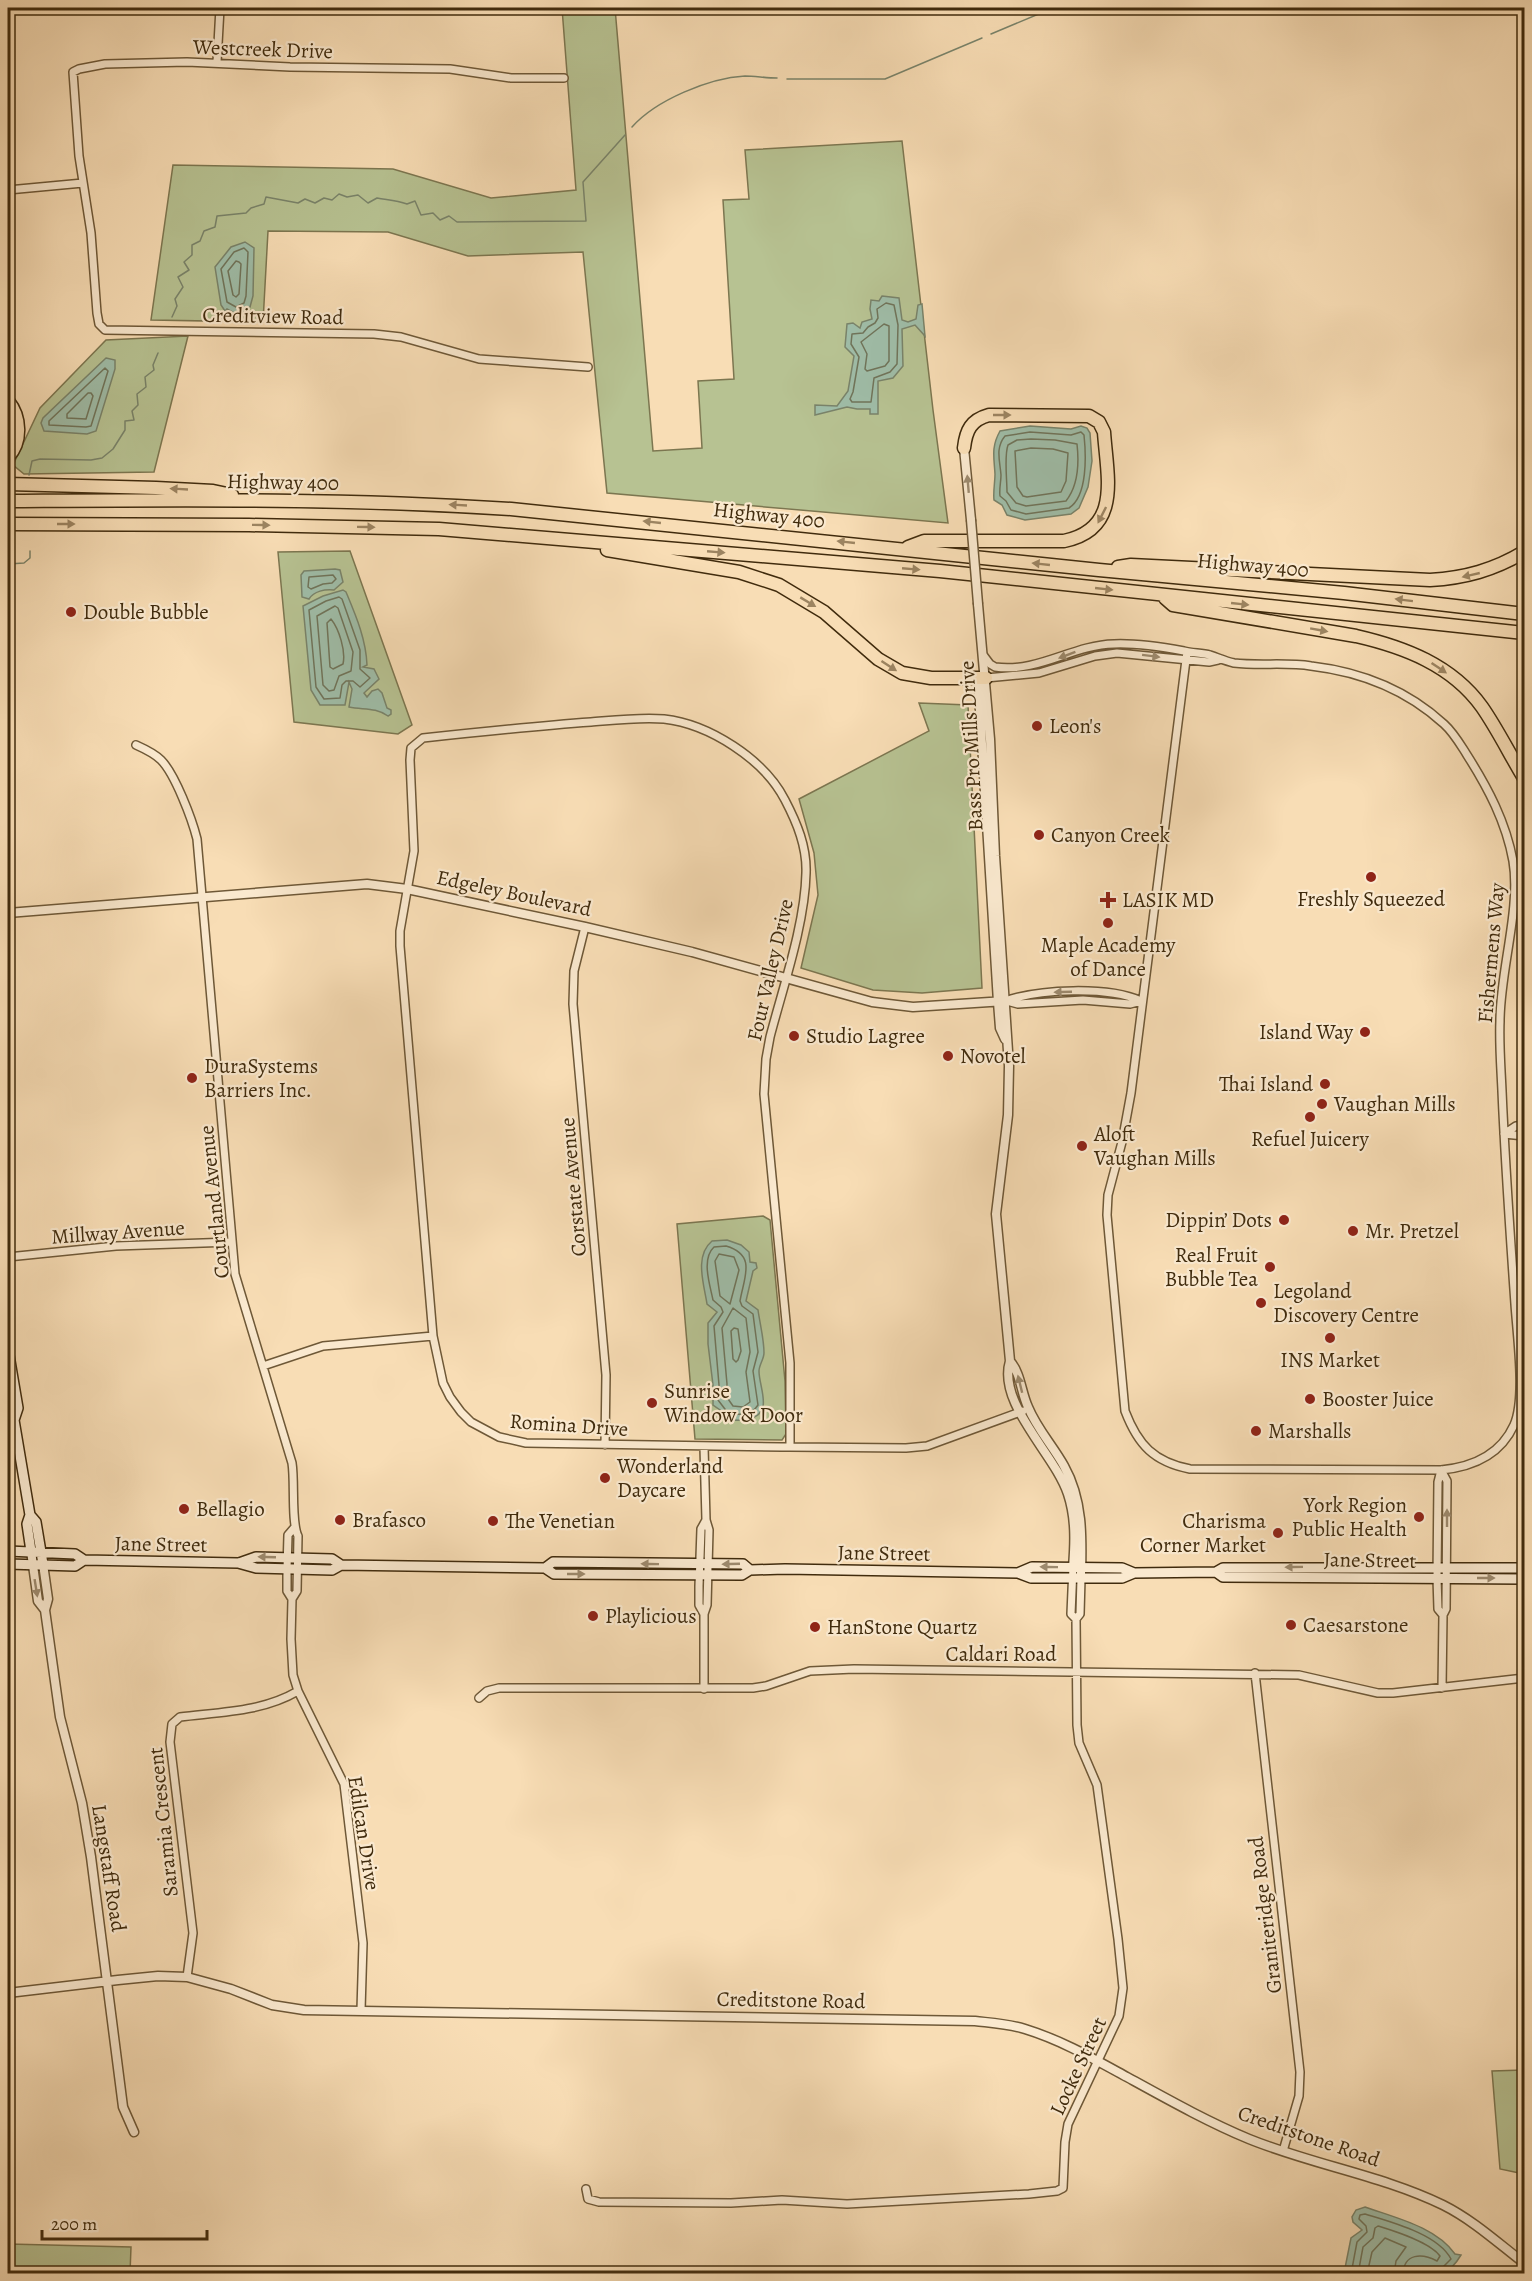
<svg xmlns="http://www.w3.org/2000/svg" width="1532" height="2281" viewBox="0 0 1532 2281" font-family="Alegreya,serif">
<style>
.green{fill:#b7c292;stroke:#7c7650;stroke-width:1.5}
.water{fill:#9fbda8;stroke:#79836a;stroke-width:1.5}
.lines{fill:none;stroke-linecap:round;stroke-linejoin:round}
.shore{stroke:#70745a;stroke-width:1.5}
.stream{stroke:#79836a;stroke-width:1.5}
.minor-casing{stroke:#6e5837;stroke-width:10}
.tertiary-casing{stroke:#6e5837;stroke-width:11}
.secondary-casing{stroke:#402b0d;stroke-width:12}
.motorway-casing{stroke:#402b0d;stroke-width:15}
.minor{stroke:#fae9cf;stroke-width:7}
.tertiary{stroke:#fae9cf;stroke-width:8}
.secondary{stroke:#fae9cf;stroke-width:9}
.motorway{stroke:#f8ddb5;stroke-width:12}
.tertiary-bridge-casing{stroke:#6e5837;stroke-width:11;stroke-linecap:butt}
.tertiary-bridge{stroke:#fae9cf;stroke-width:8}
.oneway{fill:#9c8461}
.oneway2{fill:#9d8a6e}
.poi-dot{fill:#8f2418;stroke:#fae9cf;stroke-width:2}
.labels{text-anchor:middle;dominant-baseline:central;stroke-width:4.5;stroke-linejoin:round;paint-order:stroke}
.street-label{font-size:21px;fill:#402b0d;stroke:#fae9cf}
.poi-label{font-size:21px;fill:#402b0d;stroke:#fae9cf;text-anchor:start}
</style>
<rect width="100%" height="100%" fill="#f8ddb5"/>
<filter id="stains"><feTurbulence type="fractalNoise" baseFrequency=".00333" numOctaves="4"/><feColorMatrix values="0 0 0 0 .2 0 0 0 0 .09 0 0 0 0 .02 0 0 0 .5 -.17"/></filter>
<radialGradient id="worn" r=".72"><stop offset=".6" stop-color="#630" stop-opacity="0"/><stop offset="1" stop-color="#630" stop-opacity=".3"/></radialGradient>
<path class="green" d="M562 8H615L653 451 702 448 698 381 734 379 723 200 749 199 745 150 902 141 933 410 948 523 607 493 583 252 468 256 388 232 268 231 263 322 151 320 173 165 393 169 491 198 576 190Z
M188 336 154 472 24 474 13 465 40 408 106 340Z
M350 551 412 725 398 734 294 722 278 552Z
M919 703 968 705 982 988 922 993 873 990 801 968 818 895 814 853 799 799 929 731Z
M763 1216 770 1220 785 1381 786 1434 782 1440 695 1439 677 1224Z
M1524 2070V2174L1500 2169 1492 2071Z
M8 2244 131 2247 130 2273 107 2274 84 2270 69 2274 8 2273Z"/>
<path class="water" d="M245 242 254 248 253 296 250 307 237 317 236 314 227 309 225 311 221 305 215 267 231 247Z
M882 296 899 298 902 320 908 322 916 319 918 305 922 304 925 336 915 325 902 329 903 366 893 378 878 381V414H870V409H857L847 407 815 415V405L837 406 848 391 854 356 845 347 847 324 853 323 860 328 862 322 872 319 870 309 871 300 879 301Z
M106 358 115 360V369L96 431 87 434 44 431 41 423 43 418Z
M1030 426 1071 429 1081 426 1087 428 1090 433 1092 461 1088 487 1079 508 1071 514 1025 520 1007 515 1002 505 994 500C993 491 995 483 995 474 994 457 991 447 1000 431Z
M335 569 340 570 343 582 334 590C325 589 314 591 309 599L302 597 301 575 304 571Z
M343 590 346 592C356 616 366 639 367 665L363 667 374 669 379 679 364 693 367 697 372 691 378 689 382 693 387 708 391 710V714L388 716C375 707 364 710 349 707L352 689 349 682 345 705H320L311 690 303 606 323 596Z
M727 1240 741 1245 749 1252 750 1262 756 1263 757 1268 753 1271 746 1301 758 1310C760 1324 764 1339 764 1353 764 1359 759 1365 759 1371 759 1388 774 1413 749 1419 740 1421 730 1421 722 1416L720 1410 713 1405V1385L708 1344V1323L717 1312 707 1304C704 1284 694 1256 712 1241Z
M1365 2207C1396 2218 1436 2227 1455 2254L1461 2255C1448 2277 1440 2274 1417 2268L1416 2273H1344L1351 2238 1362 2230 1353 2222 1352 2217 1356 2210Z"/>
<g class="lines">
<path class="shore" d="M244 248 248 252 246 296 244 303 236 307 227 302 221 269 234 252Z
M236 261 239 262 241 264 239 294 236 297 233 295 228 271Z
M886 303 894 305 898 325 897 364 890 372 874 378 871 402H852L850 399 853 392 859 357 851 344 852 334 863 333 868 327 875 323 878 318 877 309Z
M884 324 889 326V361L885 366 867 371 865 369 867 354 861 342Z
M105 368 108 371 91 426 86 427 49 425V421Z
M88 393H91L93 396 86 419 67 418V414Z
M1030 432 1071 435 1081 432 1084 435C1086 454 1088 496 1069 508L1026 514 1011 510 1006 501 1000 496C999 489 1001 482 1001 475 1000 461 995 448 1005 436Z
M1031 439 1055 440 1077 444C1079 462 1078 486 1066 501L1026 506 1016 503 1007 492C1007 479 1004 456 1008 445L1017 440Z
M1031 448 1053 449 1068 453 1066 481 1061 492 1027 497 1023 496 1017 487 1015 451Z
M333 575 336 579 332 583 323 584 311 589 308 587 309 577Z
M339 597 342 599 360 650V669L370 678 360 687 353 681H346L342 685 340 698 324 699 316 687 309 610 326 601Z
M335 606 338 608 353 652 351 671 339 676 334 690 329 691 323 685 317 616Z
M331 619C339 629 346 651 343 664L333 669 330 667 327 623Z
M726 1246C757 1255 744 1277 740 1301L742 1306 753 1314 758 1352 753 1371 758 1405C751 1416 740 1415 728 1413L718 1400 719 1385 714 1326 723 1312 721 1307 713 1300C710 1285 701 1259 714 1247Z
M719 1254 734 1257 739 1270 730 1304 720 1296 715 1261Z
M733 1308 746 1318 750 1352 746 1372 750 1402 743 1407 733 1406 726 1396 727 1384 722 1328Z
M734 1328 738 1329 741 1351 738 1360 736 1362 733 1359 731 1331Z
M1351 2274 1357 2242 1367 2232 1366 2226 1359 2219 1360 2215 1365 2214C1391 2222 1438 2234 1451 2259L1442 2268 1441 2274
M1358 2274 1363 2247 1373 2238 1375 2228 1378 2226C1394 2231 1430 2242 1440 2256L1437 2261C1422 2253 1404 2253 1403 2274
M1367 2274 1372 2252 1385 2238 1406 2247 1396 2261 1394 2274"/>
<path class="stream" d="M991 34 1053 8
M787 79H885L982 38
M632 127C656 100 709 78 745 76 755 76 766 78 777 78
M172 317 177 306 175 299 183 287 178 277 189 270 184 262 192 255V245L200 241 204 231 215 227 217 216 246 213 251 208 264 204 266 197 298 203 305 199 315 203 324 198 332 200 339 194 347 197 358 195 368 203 377 198C388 200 396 200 407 204L415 201 421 215 433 213 440 220 449 216 457 222 586 221 583 182 625 135
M29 475 32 461 40 459 91 460 102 458 113 449 125 430V421L134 420 132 411 138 405 137 394 146 387 145 377 154 370 153 365 158 353
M8 564 24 563 30 558V551"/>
<g class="minor-casing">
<path id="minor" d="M217 62 220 8
M564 78H511L450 69 290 67 187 62 105 64 79 69 73 72 79 156 91 233 97 313 99 324 105 330 374 334 401 337 479 359 588 367
M8 190 83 183
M984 656 990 664 995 667C1039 673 1072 645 1114 644 1137 643 1162 647 1184 651 1192 653 1202 653 1210 655 1219 658 1225 661 1234 663 1260 666 1286 662 1311 666 1362 672 1407 690 1444 724 1454 733 1460 744 1467 755 1488 788 1506 822 1513 861 1521 908 1500 971 1500 1021 1499 1044 1501 1068 1502 1091 1505 1162 1510 1233 1515 1304 1517 1335 1526 1398 1514 1425 1500 1456 1472 1467 1441 1470L1190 1469C1154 1462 1138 1445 1125 1411L1107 1215 1108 1195 1122 1142 1131 1093 1187 652
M986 678 1039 673 1095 656 1117 653 1209 662 1218 660
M136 745C145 749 154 753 161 760 175 774 192 819 197 839L235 1274 292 1463C295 1481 291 1523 298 1536L297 1591 292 1599 291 1639 293 1675 298 1691 344 1784 363 1943 361 2010
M585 927 574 971 573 1004 606 1375 605 1445
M1005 1001C1039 989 1108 986 1141 1001
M1007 1001 1018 1004 1083 1000 1130 1004 1141 1001
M1504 1134 1516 1126 1524 1125
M1504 1134 1524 1136
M8 1257 116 1246 232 1242
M263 1366 323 1346 433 1336
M790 1447V1363L764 1094 766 1059 770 1037C783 987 805 924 806 873 807 847 797 823 785 800 764 759 709 724 664 719 640 717 615 720 591 722 535 726 479 732 423 738L411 748 410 760 414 851 400 931V946L433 1336 443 1383 450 1397 461 1412 471 1422 499 1437 526 1443 782 1447H790L906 1448 927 1446 1023 1411
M1441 1470 1447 1481 1446 1609 1443 1615 1442 1688
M1441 1470 1438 1482 1437 1578 1438 1609 1443 1615
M1073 1567 1071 1614 1076 1619
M292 1599 287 1591V1569L288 1535 294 1528
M704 1614 699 1605V1586L701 1529 706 1520
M1255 1673 1300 2072 1299 2096 1283 2151
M704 1689V1614L707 1605 709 1530 706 1520 704 1447
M479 1698 487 1691 499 1688H753L766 1686 810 1671 854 1669 1299 1675 1378 1693H1393L1524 1678
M187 1977 193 1933 170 1742 172 1724 180 1717C221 1712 262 1712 298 1691
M586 2189 588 2199 599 2202 731 2203 782 2200 847 2204 1029 2194 1057 2191 1063 2188 1065 2142 1068 2124 1119 2016 1123 1988 1118 1939 1097 1785 1079 1743 1077 1725 1076 1619 1080 1614 1081 1578"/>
</g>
<g class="tertiary-casing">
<path id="tertiary" d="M964 448 971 520
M978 604 990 739 995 856 1009 1066 1008 1115 996 1214 1010 1361C997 1404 1055 1454 1068 1494 1076 1518 1075 1543 1073 1567
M978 679 998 1002 1000 1028 1005 1039
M8 913 367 884 407 889 585 927 692 952 872 1002 913 1007 1005 1001
M1010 1361C1021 1374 1021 1392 1028 1407 1037 1429 1053 1446 1064 1466 1083 1500 1082 1537 1081 1574
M31 1551 38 1601 45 1610 60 1717 82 1803 91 1857 123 2107 134 2132
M43 1564 48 1599 45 1610
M8 1993 118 1980 158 1976 187 1977 231 1989 272 2005 304 2010 975 2021C992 2023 1009 2024 1025 2029 1061 2040 1094 2059 1127 2077 1167 2099 1208 2122 1249 2139 1313 2165 1381 2175 1443 2205 1473 2220 1498 2243 1524 2263"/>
</g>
<g class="secondary-casing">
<path id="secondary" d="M8 1331 9 1355 18 1408 14 1420
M8 1411 14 1420 30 1515 36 1522 43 1564
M30 1515 27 1524 31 1551
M8 1551 75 1554 84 1560
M239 1563 256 1557 332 1559 341 1565
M8 1564 75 1566 84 1560 238 1563 256 1568 332 1570 341 1565 545 1568 554 1574 742 1575 750 1570 785 1569 1018 1573 1031 1578H1122L1134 1573
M545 1568 553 1562 743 1564 750 1570
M1216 1572 1223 1577 1524 1579
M1018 1573 1032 1567 1122 1568 1134 1573 1216 1572 1223 1568H1524"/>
</g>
<g class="motorway-casing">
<path id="motorway" d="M8 401C21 417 22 442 8 457
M8 484 156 488 213 491 232 495
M8 501C175 500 344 498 511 509L1099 570 1344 593 1524 614
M8 524 249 525 439 529 940 571 1524 633
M908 547 924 541H1064C1122 529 1107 477 1104 432L1099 422 1089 416 989 415C971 420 966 430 964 448
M607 550 739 572 779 585 824 612 878 659 902 673 931 678H986
M1118 567 1131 565 1430 580C1465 578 1494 570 1524 552
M1165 598 1173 605 1356 636C1404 647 1452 665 1482 707 1498 730 1510 755 1524 778"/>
</g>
<use href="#minor" class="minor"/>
<use href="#tertiary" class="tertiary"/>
<use href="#secondary" class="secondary"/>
<use href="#motorway" class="motorway"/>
<g class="tertiary-bridge-casing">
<path id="tertiary-bridge" d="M971 520 978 604"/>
</g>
<use href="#tertiary-bridge" class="tertiary-bridge"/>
</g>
<defs><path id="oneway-solid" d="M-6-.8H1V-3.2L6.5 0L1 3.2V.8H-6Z" transform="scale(1.5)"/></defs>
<g class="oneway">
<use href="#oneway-solid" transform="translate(1002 415)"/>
<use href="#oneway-solid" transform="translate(179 489) rotate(-177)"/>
<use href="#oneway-solid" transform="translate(458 505) rotate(-177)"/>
<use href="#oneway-solid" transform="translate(1102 515) rotate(117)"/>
<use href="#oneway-solid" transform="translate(652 522) rotate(-174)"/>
<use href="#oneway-solid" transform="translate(66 524)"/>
<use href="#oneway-solid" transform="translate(261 525) rotate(1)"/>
<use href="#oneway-solid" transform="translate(366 527) rotate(1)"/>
<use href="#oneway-solid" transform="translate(846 542) rotate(-174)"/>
<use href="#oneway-solid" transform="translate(716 552) rotate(5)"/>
<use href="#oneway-solid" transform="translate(1041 564) rotate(-174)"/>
<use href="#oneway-solid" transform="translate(911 569) rotate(5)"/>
<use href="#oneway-solid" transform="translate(1471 575) rotate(167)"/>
<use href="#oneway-solid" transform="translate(1104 589) rotate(6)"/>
<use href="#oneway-solid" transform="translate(1404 600) rotate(-173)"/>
<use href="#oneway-solid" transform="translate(808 602) rotate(31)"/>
<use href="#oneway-solid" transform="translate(1240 604) rotate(6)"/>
<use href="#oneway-solid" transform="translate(1319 630) rotate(10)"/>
<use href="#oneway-solid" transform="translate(889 666) rotate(33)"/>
<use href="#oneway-solid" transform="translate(1439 668) rotate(34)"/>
</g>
<g class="oneway2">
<use href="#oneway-solid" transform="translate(968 484) rotate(-95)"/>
<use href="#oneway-solid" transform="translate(1067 655) rotate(159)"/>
<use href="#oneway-solid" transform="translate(1151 656) rotate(7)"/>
<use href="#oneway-solid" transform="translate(1063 992) rotate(178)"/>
<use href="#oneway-solid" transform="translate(1020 1384) rotate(-104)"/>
<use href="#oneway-solid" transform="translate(1447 1518) rotate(-90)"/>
<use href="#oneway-solid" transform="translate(267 1557) rotate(-178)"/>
<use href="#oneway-solid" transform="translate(650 1564) rotate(-179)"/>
<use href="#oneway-solid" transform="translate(731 1564) rotate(178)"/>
<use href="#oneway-solid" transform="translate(1049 1567) rotate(-179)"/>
<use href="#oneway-solid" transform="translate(1294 1567) rotate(179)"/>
<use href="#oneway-solid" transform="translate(576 1574)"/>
<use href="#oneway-solid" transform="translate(1486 1578)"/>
<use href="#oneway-solid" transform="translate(36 1588) rotate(81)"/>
</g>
<g class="poi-dot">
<circle cx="71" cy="612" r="6"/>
<circle cx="1037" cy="726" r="6"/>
<circle cx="1039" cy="835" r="6"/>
<circle cx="1371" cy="877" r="6"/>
<path d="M1105 891h6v6h6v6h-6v6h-6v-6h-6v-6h6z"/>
<circle cx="1108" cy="923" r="6"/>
<circle cx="1365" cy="1032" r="6"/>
<circle cx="794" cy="1036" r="6"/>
<circle cx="948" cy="1056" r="6"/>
<circle cx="192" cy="1078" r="6"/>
<circle cx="1325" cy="1084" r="6"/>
<circle cx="1322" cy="1104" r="6"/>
<circle cx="1310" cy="1117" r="6"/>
<circle cx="1082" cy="1146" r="6"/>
<circle cx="1284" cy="1220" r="6"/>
<circle cx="1353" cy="1231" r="6"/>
<circle cx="1270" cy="1267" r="6"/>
<circle cx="1261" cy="1303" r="6"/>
<circle cx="1330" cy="1338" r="6"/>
<circle cx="1310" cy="1399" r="6"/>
<circle cx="652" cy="1403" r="6"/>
<circle cx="1256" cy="1431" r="6"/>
<circle cx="605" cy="1478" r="6"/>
<circle cx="184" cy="1509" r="6"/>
<circle cx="1419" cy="1517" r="6"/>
<circle cx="340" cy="1520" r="6"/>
<circle cx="493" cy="1521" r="6"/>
<circle cx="1278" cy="1533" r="6"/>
<circle cx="593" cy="1616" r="6"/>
<circle cx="1291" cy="1625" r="6"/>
<circle cx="815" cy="1627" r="6"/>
</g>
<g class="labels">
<g class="street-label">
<text transform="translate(263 49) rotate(2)">Westcreek Drive</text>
<text transform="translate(273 316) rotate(1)">Creditview Road</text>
<text transform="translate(283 482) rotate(1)">Highway 400</text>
<text transform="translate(769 515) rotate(6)">Highway 400</text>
<text transform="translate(1253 565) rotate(5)">Highway 400</text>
<text transform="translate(971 746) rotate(-93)">Bass Pro Mills Drive</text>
<text transform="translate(514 893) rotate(12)">Edgeley Boulevard</text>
<text transform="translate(1491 953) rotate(-85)">Fishermens Way</text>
<text transform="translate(770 970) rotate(-77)">Four Valley Drive</text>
<text transform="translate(573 1187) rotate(-95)">Corstate Avenue</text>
<text transform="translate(214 1202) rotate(-96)">Courtland Avenue</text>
<text transform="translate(118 1232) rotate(-4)">Millway Avenue</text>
<text transform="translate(569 1425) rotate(4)">Romina Drive</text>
<text transform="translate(161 1544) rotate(1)">Jane Street</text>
<text transform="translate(884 1553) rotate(1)">Jane Street</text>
<text transform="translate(1370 1560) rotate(1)">Jane Street</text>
<text x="1001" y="1654">Caldari Road</text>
<text transform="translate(163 1822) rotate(-96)">Saramia Crescent</text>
<text transform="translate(364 1833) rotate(81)">Edilcan Drive</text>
<text transform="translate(109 1868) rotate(81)">Langstaff Road</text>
<text transform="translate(1265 1915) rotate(-97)">Graniteridge Road</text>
<text transform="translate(791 2000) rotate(1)">Creditstone Road</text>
<text transform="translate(1078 2066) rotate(-65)">Locke Street</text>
<text transform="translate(1309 2136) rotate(19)">Creditstone Road</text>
</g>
<g class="poi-label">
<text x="83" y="612">Double Bubble</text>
<text x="1049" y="726">Leon's</text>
<text x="1051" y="835">Canyon Creek</text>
<text x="1371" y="899" text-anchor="middle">Freshly Squeezed</text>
<text x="1122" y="900">LASIK MD</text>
<text x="1108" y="945" text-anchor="middle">Maple Academy<tspan x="1108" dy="24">of Dance</tspan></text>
<text x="1353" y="1032" text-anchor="end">Island Way</text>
<text x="806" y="1036">Studio Lagree</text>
<text x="960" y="1056">Novotel</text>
<text x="204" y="1066">DuraSystems<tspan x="204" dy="24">Barriers Inc.</tspan></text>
<text x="1313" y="1084" text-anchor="end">Thai Island</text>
<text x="1334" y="1104">Vaughan Mills</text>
<text x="1094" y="1134">Aloft<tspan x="1094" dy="24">Vaughan Mills</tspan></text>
<text x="1310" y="1139" text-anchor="middle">Refuel Juicery</text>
<text x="1272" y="1220" text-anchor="end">Dippin’ Dots</text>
<text x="1365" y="1231">Mr. Pretzel</text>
<text x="1258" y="1255" text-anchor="end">Real Fruit<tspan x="1258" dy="24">Bubble Tea</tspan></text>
<text x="1273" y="1291">Legoland<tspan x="1273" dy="24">Discovery Centre</tspan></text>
<text x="1330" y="1360" text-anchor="middle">INS Market</text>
<text x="664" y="1391">Sunrise<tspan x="664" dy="24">Window &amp; Door</tspan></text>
<text x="1322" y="1399">Booster Juice</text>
<text x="1268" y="1431">Marshalls</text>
<text x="617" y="1466">Wonderland<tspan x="617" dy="24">Daycare</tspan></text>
<text x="1407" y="1505" text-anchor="end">York Region<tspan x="1407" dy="24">Public Health</tspan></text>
<text x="196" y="1509">Bellagio</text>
<text x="352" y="1520">Brafasco</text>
<text x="505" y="1521">The Venetian</text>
<text x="1266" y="1521" text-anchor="end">Charisma<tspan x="1266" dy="24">Corner Market</tspan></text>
<text x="605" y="1616">Playlicious</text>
<text x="1303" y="1625">Caesarstone</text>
<text x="827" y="1627">HanStone Quartz</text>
</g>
</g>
<rect width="1532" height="2281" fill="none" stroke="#f8ddb5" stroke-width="30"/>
<rect x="9" y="9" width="1514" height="2263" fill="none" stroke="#402b0d" stroke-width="3"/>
<rect x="15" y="15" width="1502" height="2251" fill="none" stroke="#402b0d" stroke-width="1.5"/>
<path d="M42 2230v9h165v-9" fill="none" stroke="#402b0d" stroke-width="3"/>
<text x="51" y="2230" font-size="18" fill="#402b0d" stroke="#fae9cf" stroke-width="4.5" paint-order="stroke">200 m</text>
<rect width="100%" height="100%" filter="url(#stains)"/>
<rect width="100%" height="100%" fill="url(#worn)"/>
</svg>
